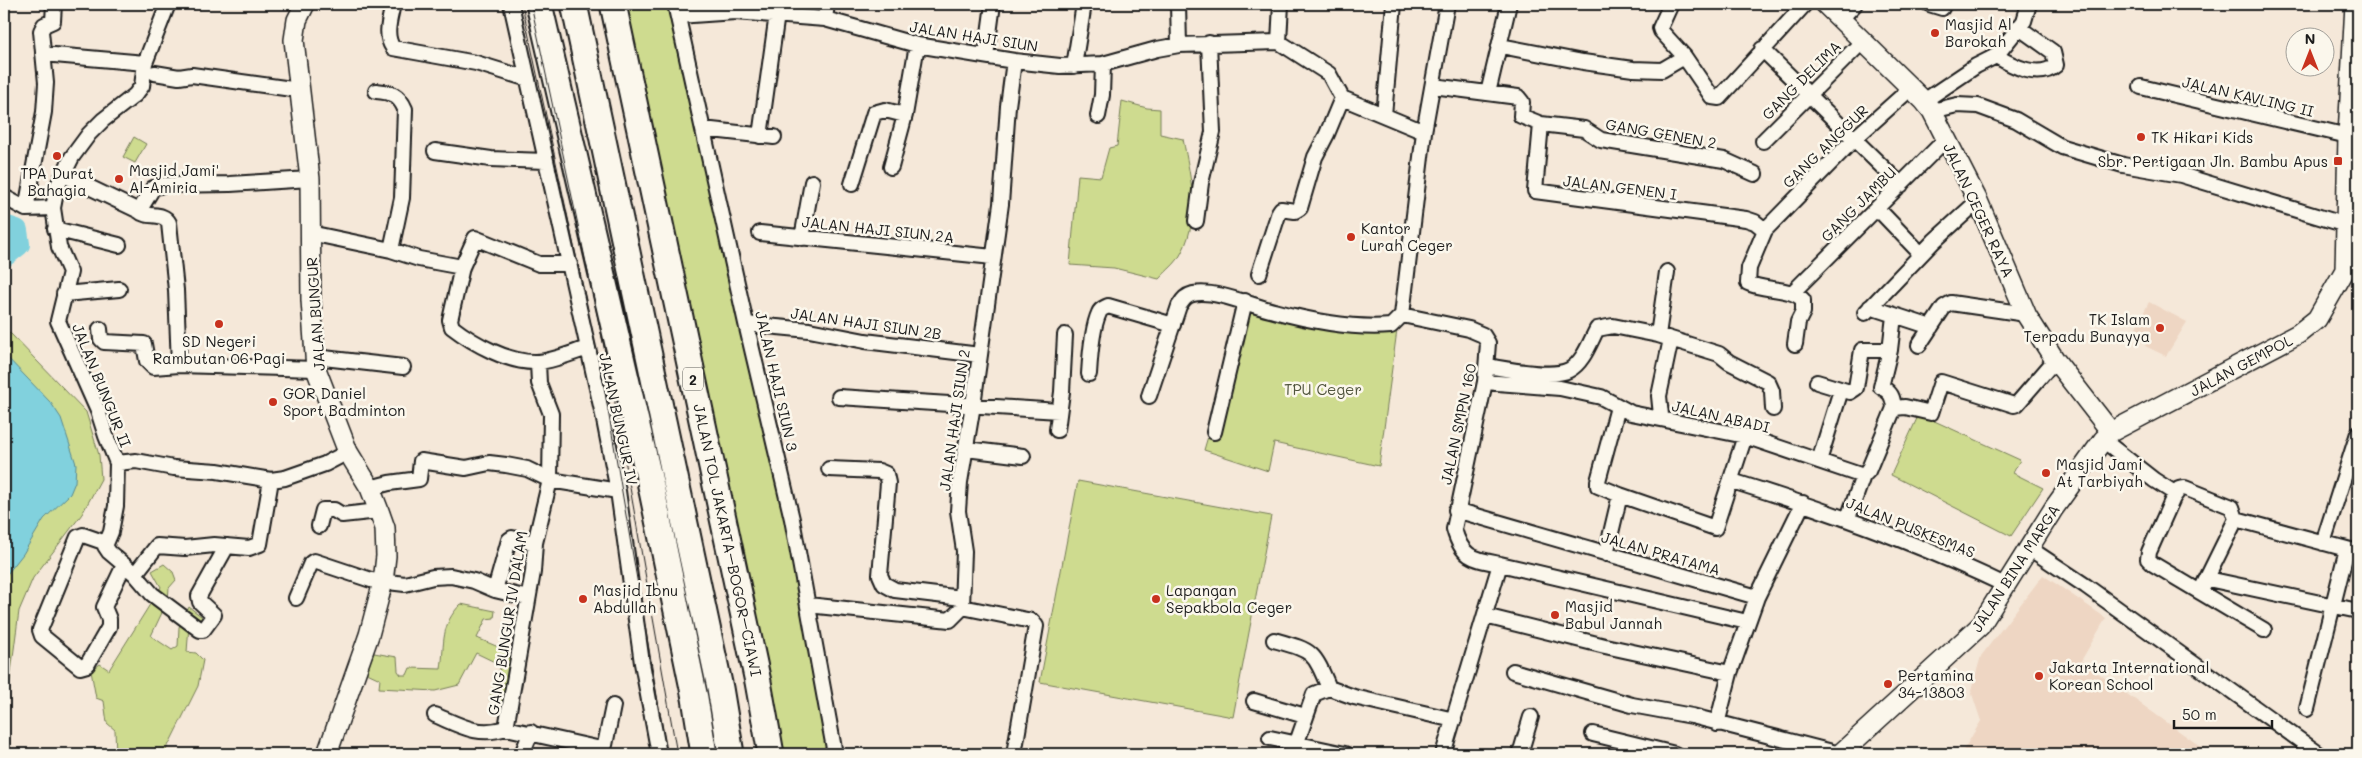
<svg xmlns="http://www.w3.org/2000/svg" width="2362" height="758" viewBox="0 0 2362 758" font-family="Mali,sans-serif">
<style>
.built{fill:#eed6c3}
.green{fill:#cedb8f;stroke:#757c56}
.water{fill:#81d1dd;stroke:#598990}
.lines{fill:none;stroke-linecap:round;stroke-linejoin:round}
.river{stroke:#81d1dd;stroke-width:24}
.street-casing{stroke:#1c1c1c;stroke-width:18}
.secondary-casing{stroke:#1c1c1c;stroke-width:22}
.highway-casing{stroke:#1c1c1c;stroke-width:29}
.street{stroke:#fbf7ec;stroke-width:14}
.secondary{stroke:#fbf7ec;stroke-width:19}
.highway{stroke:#fbf7ec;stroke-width:25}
.tram{stroke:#1c1c1c;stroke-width:1}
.poi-dot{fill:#c8321e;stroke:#fbf7ec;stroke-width:2}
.labels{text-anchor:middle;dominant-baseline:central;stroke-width:5;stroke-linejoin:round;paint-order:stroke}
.shield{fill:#fbf7ec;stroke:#5f5e5a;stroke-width:1}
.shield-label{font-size:14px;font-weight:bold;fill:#1c1c1c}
.poi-label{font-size:15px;fill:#1c1c1c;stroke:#fbf7ec;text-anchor:start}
.street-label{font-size:15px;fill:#1c1c1c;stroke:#fbf7ec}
.park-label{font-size:15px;fill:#51553e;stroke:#fbf7ec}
</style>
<rect width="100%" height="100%" fill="#f5e8d9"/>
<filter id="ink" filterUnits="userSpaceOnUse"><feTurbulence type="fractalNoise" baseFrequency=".02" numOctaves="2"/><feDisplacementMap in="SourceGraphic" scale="10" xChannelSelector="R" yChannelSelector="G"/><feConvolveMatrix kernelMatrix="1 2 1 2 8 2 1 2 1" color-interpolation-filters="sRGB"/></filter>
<g filter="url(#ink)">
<path class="built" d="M2149 302 2187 322 2166 356 2145 346 2147 341 2133 333Z
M2043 575 2106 618 2081 661 2211 754H1961L1981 721 1971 691 1981 656Z"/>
<path class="green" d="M614 4H675L747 328 835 754H771Z
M1122 101 1147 108 1160 109V134L1183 139C1191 180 1202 221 1178 259 1173 266 1165 272 1159 279L1114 268 1070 265 1078 175 1101 177 1109 148 1117 146Z
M134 137 146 144 135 163 123 157Z
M1245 311 1347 330H1397L1379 466 1274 443 1268 471 1204 450Z
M4 331 11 334 86 412 99 455 101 479 82 514 33 578 19 611 4 726Z
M1919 414 2020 460 2013 473 2043 488 2011 536 1891 475Z
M1078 481 1271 516 1233 717 1040 682Z
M164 564 173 572 176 580 169 588 168 600 151 636 172 650 178 646 179 627 189 607 205 619 206 627 189 625 187 652 196 653 203 660 198 686 164 754H116L115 730 107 723 104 701 96 698 91 671 100 664 109 670 159 590 161 587 152 571Z
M461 604 495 611 494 618 486 619 477 638 515 654 505 703 489 700 501 665 476 653 459 685 435 691 379 688 380 679 365 672 374 653 397 657 398 671 401 675H407L410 668 441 669C445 642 440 625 461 604Z"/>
<path class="water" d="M4 354 51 403 61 418 76 464 75 482 70 494 44 519 23 554 4 578Z"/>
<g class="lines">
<path class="river" d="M4 227 16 231 18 244 4 255"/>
<g class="street-casing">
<path id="street" d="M393 4C390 19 384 35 393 48L476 63 528 79
M511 4 603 415 618 491 642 663 659 754
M675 4 747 328 792 519 835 754
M1178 4 1179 45
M1281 4 1279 42 1329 74 1342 98 1424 132 1402 315 1469 329 1483 335 1488 343 1485 382 1454 529C1462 558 1473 559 1500 564L1443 754
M1671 4 1660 28 1661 31 1684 56 1712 97 1719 98 1805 4
M1929 4 1942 8
M678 16 735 12 825 19 917 45 1014 61 1060 66 1103 64 1157 49 1179 45 1279 42
M825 19 827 4
M1841 19 1855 4
M1501 46 1583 62 1633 69 1662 70 1679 60
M1762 49 1901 185
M43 54 145 63
M986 56 993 4
M1996 56C2013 66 2039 80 2056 65L2053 52 2018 27
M1074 66 1084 4
M155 73 179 77 192 75 299 90
M1433 86 1518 97 1522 102 1521 116 1541 124 1584 129 1601 140 1724 160 1755 174
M2141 87 2348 136
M376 91C391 92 399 95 405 109L402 198 391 250
M1488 93 1509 4
M1924 101 1976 66 1996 56 2024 21 2029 4
M1932 111 1957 105 1978 106 2016 120 2062 147 2123 165 2181 175 2346 225
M1384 115 1394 4
M1098 116 1102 95 1103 64
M1541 124 1535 191 1746 219 1755 222 1765 230
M703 129 774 137
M1424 132 1447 4
M760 136 777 14
M1763 141 1862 42
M435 151 491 159 546 161
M891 167 905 115 917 45
M64 175 139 211 153 188 163 185 230 184 310 179
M852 184 874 113 885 110 905 115
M4 197 26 209 53 208
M1877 208 1921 254
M26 209 44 112 46 83 41 31 44 25 53 21 54 4
M139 211C147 219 163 211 169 223L176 290 179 365
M1196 221 1201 183 1213 132 1209 43
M55 229 119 245
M310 233 391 250 419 259 462 267 450 320 452 327C474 344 509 363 536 362 551 362 574 352 588 348
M760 233 993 257
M802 238 812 182
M462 267 475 238 539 264H570
M1259 274 1279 212 1281 209 1295 211 1300 208 1315 157 1327 134 1342 98
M1793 292 1946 139
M64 294 119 289
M1870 307 1931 327
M1865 313 1934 241 1978 201
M746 324 809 330 865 341 980 355
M100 329 101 339 104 342 144 344 147 361 153 367 179 365 316 369
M1658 335 1667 272
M1795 344 1798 322 1803 312V300C1792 287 1764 291 1748 283L1749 268 1765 230 1854 139 1911 88
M1919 345 1944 307 1951 303 2026 314
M1890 350 1881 387C1891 392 1893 397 1894 408
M315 357 403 367
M1487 366C1506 369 1552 379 1569 370 1583 363 1590 342 1597 329L1613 326 1658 335 1719 354 1729 362 1768 382 1772 391 1773 409
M1089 374C1090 357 1092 328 1099 313 1100 309 1104 308 1108 306L1173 325
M1485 382 1560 388 1601 397 1631 413 1745 436 1863 476 1868 471 1894 408 1905 407 1931 413 1941 382 2014 405 2017 404 2055 360
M1817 382 1850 392 1856 388 1862 350H1890L1894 316
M1149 396 1179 306C1183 300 1185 296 1193 294 1215 289 1252 306 1274 311 1311 321 1354 329 1391 326L1402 315
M839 397 1059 411
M1618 407 1598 481V486L1620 495
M1661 415 1659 396 1671 339
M1057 430 1062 392 1065 335
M1214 432 1245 301
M2103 440 2154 480 2176 494
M966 449 1023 456
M1819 461 1841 390
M117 463 136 461 174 468 217 471 271 480 285 478 325 464 348 452
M829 469 879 471 886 474 888 483 880 575 884 584 895 590 962 598
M1732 481C1826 510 1916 542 2005 585
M370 488 389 483 419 479 421 461 466 468 489 463 506 465 527 469 550 480 551 414 539 383 538 363
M1456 510 1757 597 1803 503
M1848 518 1863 476
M2236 519 2200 592 2153 564 2148 559 2149 552 2173 498 2179 489 2185 488 2232 507 2236 519 2358 552
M319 526 323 510H334L342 515 379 511
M106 543 83 535 78 537 40 630 42 636 80 667 87 665 109 627V619L104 607 124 565
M2323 543 2358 433
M227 546 199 596 200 602 214 615 203 630H200L152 594 135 574 157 546 185 548 214 545 249 548 260 544 271 480
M2029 548 2086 586 2319 754
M1606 554 1620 495 1715 528 1745 436
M1500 564 1747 622
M135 574 109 552 105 546 111 532 116 506 117 463 106 436 98 411 58 321 70 272 59 247 53 208 57 187 72 157 89 134 103 120 135 95 142 86 145 63 168 4
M2208 579 2358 611
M495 590 528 598
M2200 592 2264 630
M296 598 311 563 314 561 371 580 405 584 433 577 451 576 474 581 495 590 509 540 512 538 535 543
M808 605 950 620 963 607
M1485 616 1605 646 1730 673
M1274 640C1313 651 1313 650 1329 688L1354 697 1454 720
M1513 671 1632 705 1692 716 1840 754
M1254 701 1305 716
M613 706 605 745 601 749 506 728 533 572 535 543 550 480 618 491
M2307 709 2347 549
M435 715C461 726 478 737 506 728
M1717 724 1730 673 1757 597
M1593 734 1675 754
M1270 738 1345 754
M1296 745 1314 694 1329 688
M522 754 531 732
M1014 754 1036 626 1032 621 962 607 964 551 958 511 960 482 973 405 1001 204 1008 106 1014 61
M1520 754 1531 717"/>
</g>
<g class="secondary-casing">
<path id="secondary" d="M305 4 297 20 294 40 310 179 311 300 316 369 348 452 370 488 379 511 385 528 386 556 383 582 369 635 327 754
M1825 4 1924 101 1932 111 1978 201 2027 316 2055 360 2111 432
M1840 754 1980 626 2054 508 2103 440 2111 432 2298 334 2317 319 2345 270 2348 136 2355 4"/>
</g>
<g class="highway-casing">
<path id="highway" d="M539 4 651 486 695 698 704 754
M574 4 720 688 731 754
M613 4 758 682 771 754"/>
</g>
<use href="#street" class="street"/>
<use href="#secondary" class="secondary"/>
<use href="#highway" class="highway"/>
<path class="tram" d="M522 4 603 381 667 754
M531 4 611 380 677 754"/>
</g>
</g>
<g class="poi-dot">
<circle cx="1935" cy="33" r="5"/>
<circle cx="2141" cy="137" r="5"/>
<circle cx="57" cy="156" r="5"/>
<rect x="2333" y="156" width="10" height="10" rx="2.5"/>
<circle cx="119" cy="179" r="5"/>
<circle cx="1351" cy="237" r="5"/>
<circle cx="219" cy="324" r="5"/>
<circle cx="2160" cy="328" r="5"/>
<circle cx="273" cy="402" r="5"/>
<circle cx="2046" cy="473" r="5"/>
<circle cx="583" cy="599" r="5"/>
<circle cx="1156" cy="599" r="5"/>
<circle cx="1555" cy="615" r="5"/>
<circle cx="2039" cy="676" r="5"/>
<circle cx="1888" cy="684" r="5"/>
</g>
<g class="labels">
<rect class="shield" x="683" y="367.5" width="20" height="23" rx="4"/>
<g class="shield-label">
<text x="693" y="379">2</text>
</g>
<g class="poi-label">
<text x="1945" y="24">Masjid Al<tspan x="1945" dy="17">Barokah</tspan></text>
<text x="2151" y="137">TK Hikari Kids</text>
<text x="2328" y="161" text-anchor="end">Sbr. Pertigaan Jln. Bambu Apus</text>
<text x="129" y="170">Masjid Jami'<tspan x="129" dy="17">Al-Amiria</tspan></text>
<text x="57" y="173" text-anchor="middle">TPA Durat<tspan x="57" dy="17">Bahagia</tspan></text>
<text x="1361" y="228">Kantor<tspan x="1361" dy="17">Lurah Ceger</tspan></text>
<text x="2150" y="319" text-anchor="end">TK Islam<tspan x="2150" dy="17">Terpadu Bunayya</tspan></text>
<text x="219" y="341" text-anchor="middle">SD Negeri<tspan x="219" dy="17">Rambutan 06 Pagi</tspan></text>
<text x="283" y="393">GOR Daniel<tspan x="283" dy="17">Sport Badminton</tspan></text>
<text x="2056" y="464">Masjid Jami<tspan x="2056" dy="17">At Tarbiyah</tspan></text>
<text x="593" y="590">Masjid Ibnu<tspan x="593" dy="17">Abdullah</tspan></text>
<text x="1166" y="590">Lapangan<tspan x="1166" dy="17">Sepakbola Ceger</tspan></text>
<text x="1565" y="606">Masjid<tspan x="1565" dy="17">Babul Jannah</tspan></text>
<text x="2049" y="667">Jakarta International<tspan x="2049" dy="17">Korean School</tspan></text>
<text x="1898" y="675">Pertamina<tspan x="1898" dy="17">34-13803</tspan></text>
</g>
<g class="street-label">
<text transform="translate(974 36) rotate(9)">JALAN HAJI SIUN</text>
<text transform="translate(1801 80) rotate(-45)">GANG DELIMA</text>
<text transform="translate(2248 96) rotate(13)">JALAN KAVLING II</text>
<text transform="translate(1661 133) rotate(10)">GANG GENEN 2</text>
<text transform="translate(1825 146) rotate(-44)">GANG ANGGUR</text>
<text transform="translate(1620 187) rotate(7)">JALAN GENEN I</text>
<text transform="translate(1858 204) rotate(-45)">GANG JAMBU</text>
<text transform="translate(1979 210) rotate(65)">JALAN CEGER RAYA</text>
<text transform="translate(878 229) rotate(6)">JALAN HAJI SIUN 2A</text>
<text transform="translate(315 314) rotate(-94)">JALAN BUNGUR</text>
<text transform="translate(866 323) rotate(8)">JALAN HAJI SIUN 2B</text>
<text transform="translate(2241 365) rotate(-28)">JALAN GEMPOL</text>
<text transform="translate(777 381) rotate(77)">JALAN HAJI SIUN 3</text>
<text transform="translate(102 385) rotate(68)">JALAN BUNGUR II</text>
<text transform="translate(1721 416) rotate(13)">JALAN ABADI</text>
<text transform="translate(619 419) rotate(78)">JALAN BUNGUR IV</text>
<text transform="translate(954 420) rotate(-82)">JALAN HAJI SIUN 2</text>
<text transform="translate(1458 424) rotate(-78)">JALAN SMPN 160</text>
<text transform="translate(1911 527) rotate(22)">JALAN PUSKESMAS</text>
<text transform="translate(728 540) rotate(78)">JALAN TOL JAKARTA–BOGOR–CIAWI</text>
<text transform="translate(1661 553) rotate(16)">JALAN PRATAMA</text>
<text transform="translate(2015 568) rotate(-57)">JALAN BINA MARGA</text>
<text transform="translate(507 623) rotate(-81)">GANG BUNGUR IV DALAM</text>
</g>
<g class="park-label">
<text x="1323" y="389">TPU Ceger</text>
</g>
</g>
<rect width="2362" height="758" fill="none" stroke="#fbf7ec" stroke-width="20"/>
<rect x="10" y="10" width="2342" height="738" fill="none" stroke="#1c1c1c" stroke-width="2" filter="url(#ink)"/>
<g transform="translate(2310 52)"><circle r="24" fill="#fbf7ec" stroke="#a29f99"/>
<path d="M0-4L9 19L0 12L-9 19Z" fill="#c8321e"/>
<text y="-8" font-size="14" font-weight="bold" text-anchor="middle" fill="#1c1c1c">N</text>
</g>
<path d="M2174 720v8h98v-8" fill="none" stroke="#1c1c1c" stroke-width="2.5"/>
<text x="2182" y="720" font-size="15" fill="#1c1c1c" stroke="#fbf7ec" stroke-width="4" paint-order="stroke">50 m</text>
</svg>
